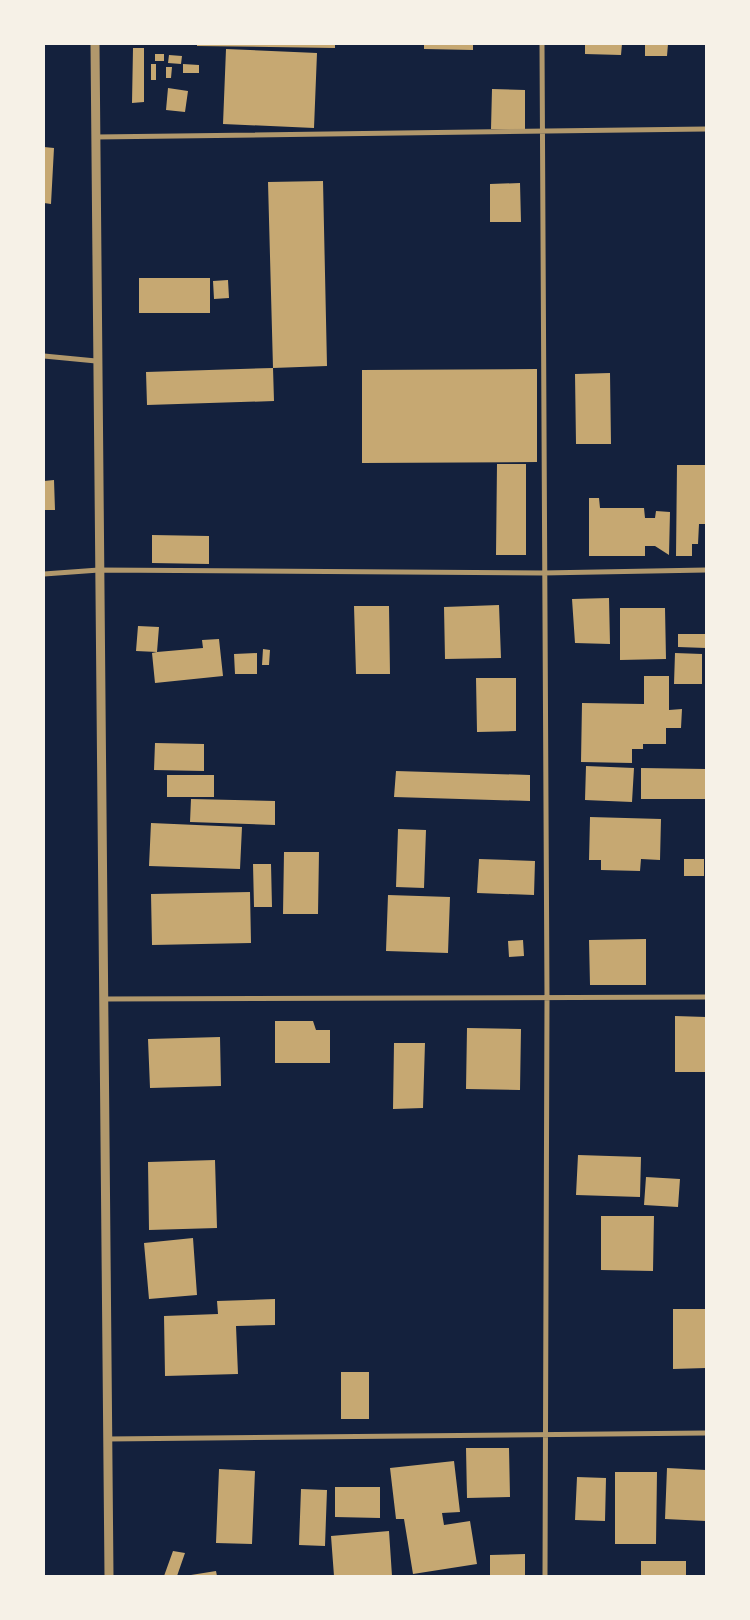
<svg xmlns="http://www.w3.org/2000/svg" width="750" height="1620" viewBox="0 0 750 1620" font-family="Inter,sans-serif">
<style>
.building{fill:#c6a872}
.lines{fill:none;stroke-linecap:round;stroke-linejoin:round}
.minor{stroke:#b1986c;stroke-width:5}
.tertiary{stroke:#b1986c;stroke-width:9}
</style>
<rect width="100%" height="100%" fill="#14213d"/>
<path class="building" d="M197 44H335V48L197 46Z
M424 44H473V50L424 49Z
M585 44H622L621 55 585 54Z
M645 44H668L667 56H645Z
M133 48H144V102L132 103Z
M226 49 317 53 314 128 223 124Z
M155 54H164V61H155Z
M169 55 182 56 181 64 168 63Z
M151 64H156V80H151Z
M183 64 199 65V73H183Z
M166 67H172L171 78H166Z
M168 88 188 91 185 112 166 110Z
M492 89 525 90V130L491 129Z
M44 147 54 148 51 204 44 203Z
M323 181 327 366 273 368 268 182Z
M520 183 521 222H490V184Z
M139 278H210V313H139Z
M228 280 229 298 214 299 213 281Z
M273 368 274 401 147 405 146 372Z
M537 369V462L362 463V370Z
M610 373 611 444H576L575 374Z
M497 464H526V555H496Z
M677 465H706V524H699L698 544H692V556H676Z
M54 480 55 510H44V481Z
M589 498H599L600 508H644L645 518H655L656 511 670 512 669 555 655 546H645V556H589Z
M152 535 209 536V564L152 563Z
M609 598 610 644 575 643 572 599Z
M499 605 501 658 445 659 444 607Z
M354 606H389L390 674H356Z
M620 608H665L666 659 620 660Z
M138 626 159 627 157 652 203 648 202 640 219 639 223 676 155 683 152 653 157 652 136 651Z
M678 634H706V648L678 647Z
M263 649 270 650 269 665H262Z
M257 653V674H235L234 654Z
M675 653 702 654V684H674Z
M644 676H669V710L682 709 681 728H666V744H643V749H632V763L581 762 582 703 644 704Z
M476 678H516V731L477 732Z
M155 743 204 744V771L154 770Z
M586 766 634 768 632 802 585 800Z
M641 768 706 769V799H641Z
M396 771 530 775V801L394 797Z
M167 775H214V797H167Z
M191 799 275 801V825L190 822Z
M590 817 661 819 660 860 641 859 640 871 601 870V860H589Z
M151 823 242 827 240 869 149 866Z
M398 829 426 830 424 888 396 887Z
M284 852H319L318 914H283Z
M479 859 535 861 534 895 477 893Z
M684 859H704V876H684Z
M253 864H271L272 907H254Z
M250 892 251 943 152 945 151 894Z
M388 895 450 897 448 953 386 951Z
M646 939V985H590L589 940Z
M523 940 524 956 509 957 508 941Z
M675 1016 706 1017V1072H675Z
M275 1021H313L316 1030H330V1063H275Z
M467 1028 521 1029 520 1090 466 1089Z
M220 1037 221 1086 150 1088 148 1039Z
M394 1043H425L423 1108 393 1109Z
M578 1155 641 1157 640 1197 576 1195Z
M215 1160 217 1228 149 1230 148 1162Z
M646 1177 680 1179 678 1207 644 1205Z
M601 1216H654L653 1271 601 1270Z
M193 1238 197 1295 149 1299 144 1243Z
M275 1299V1325L236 1326 238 1374 165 1376 164 1316 218 1314 217 1301Z
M673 1309H706V1368L673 1369Z
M341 1372H369V1419H341Z
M466 1448H509L510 1497 467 1498Z
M454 1461 460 1512 442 1513 444 1525 470 1521 477 1564 413 1574 404 1519H396L390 1468Z
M667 1468 706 1470V1521L665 1519Z
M219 1469 255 1471 252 1544 216 1543Z
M615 1472H657L656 1544H615Z
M577 1477 606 1478 605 1521 575 1520Z
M335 1487H380V1518L335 1517Z
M301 1489 327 1490 325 1546 299 1545Z
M389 1531 392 1576H334L331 1536Z
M173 1551 185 1553 177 1576H164Z
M525 1554V1576H490V1555Z
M641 1561H686V1576H641Z
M216 1571 217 1576H191V1575Z"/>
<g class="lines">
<path class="minor" d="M542 44 547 998 545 1576
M96 137 706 129
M44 356 96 361
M44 574 99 570 543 573 706 570
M105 999 706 997
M108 1439 706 1433"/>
<path class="tertiary" d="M95 44 109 1576"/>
</g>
<rect width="750" height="1620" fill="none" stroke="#f6f1e7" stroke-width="90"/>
</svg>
